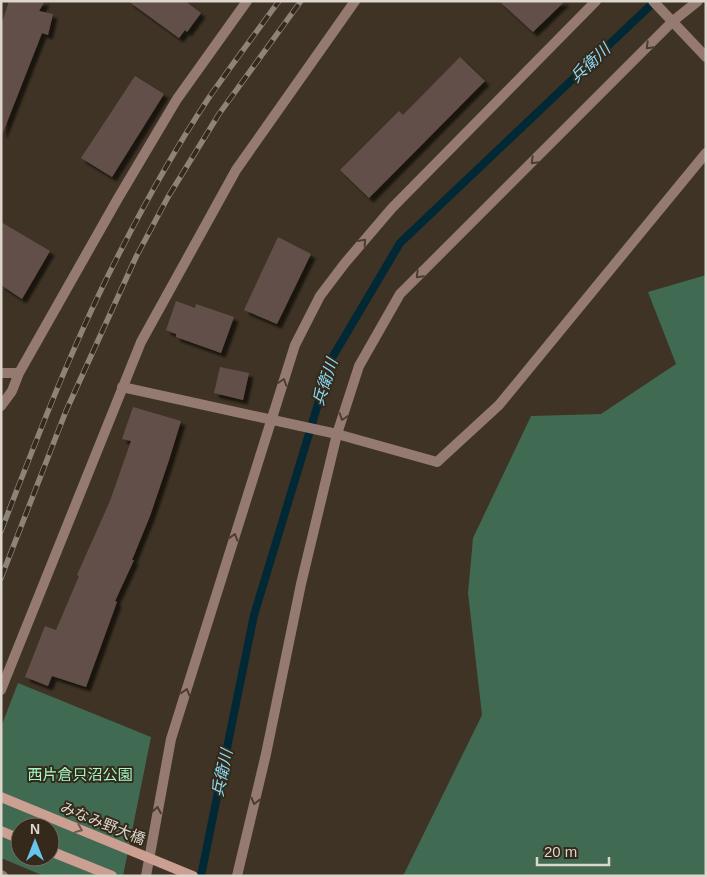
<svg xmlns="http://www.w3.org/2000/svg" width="707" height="877" viewBox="0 0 707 877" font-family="Helvetica,'Noto Sans JP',sans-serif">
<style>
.green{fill:#416a52;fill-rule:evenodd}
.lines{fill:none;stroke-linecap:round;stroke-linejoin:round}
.stream{stroke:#002935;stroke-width:8}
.building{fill:#645048;filter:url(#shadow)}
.street{stroke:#957a72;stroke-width:10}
.secondary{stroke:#cba093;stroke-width:10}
.rail-casing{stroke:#8d8478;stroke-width:5.5}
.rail{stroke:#34291a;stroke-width:4;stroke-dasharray:11;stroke-linecap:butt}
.secondary-bridge{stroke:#cba093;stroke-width:10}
.oneway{stroke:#4c3d30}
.oneway2{stroke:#70594a}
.labels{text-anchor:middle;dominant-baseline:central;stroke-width:4;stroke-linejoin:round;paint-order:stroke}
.park-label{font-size:15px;fill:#a4fac7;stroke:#34291a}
.street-label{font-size:15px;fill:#ddd6cd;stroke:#34291a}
.water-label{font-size:16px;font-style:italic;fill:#8adcf7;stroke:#34291a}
</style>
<defs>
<filter id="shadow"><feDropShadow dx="4.5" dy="4.5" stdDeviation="1" flood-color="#0009"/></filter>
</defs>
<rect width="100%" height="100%" fill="#3e3324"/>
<path class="green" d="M706 275V876H403L482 715 468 593 473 538 531 416 601 414 676 364 648 292Z
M18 683 151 737 123 876H44L1 858V727ZM20 827H50V857H20Z"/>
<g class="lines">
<path class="stream" d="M201 876 254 615 332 358 400 243 655 1"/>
</g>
<path class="building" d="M9 1H45L39 11 53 14 48 35 42 33 2 135 1 26Z
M128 1H185L201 13 187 32 185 30 179 38Z
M499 1H565L533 32Z
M460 57 485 81 369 198 340 170 399 111 403 115Z
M135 76 164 94 112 177 81 158Z
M1 222 50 251 22 299 1 285Z
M278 237 311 254 277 324 244 310Z
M176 301 195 308 196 304 234 317 221 353 176 337V334L166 330Z
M220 367 249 373 243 400 214 393Z
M133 407 181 421 169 460 150 516 132 560H134L115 601 117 602 86 687 52 676 48 686 25 677 45 626 56 630 79 576 77 575 110 501 131 441 122 439Z"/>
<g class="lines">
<path class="street" d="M653 1 706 57
M1 373H19
M122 387 337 434 437 462 499 405 706 153
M1 406 12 391 19 373 117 200 177 99 247 1
M1 690 141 342 236 170 355 1
M1 875 3 876
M146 876 171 739 295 345 320 296 345 263 392 208 596 1
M237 876 266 754 301 584 337 434 359 366 400 294 673 21 698 1"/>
<path class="secondary" d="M1 831 20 839
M50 851 112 876"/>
<g class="rail-casing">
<path id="rail" d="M1 531C38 436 74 340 121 250 147 199 177 146 208 99 231 66 255 34 279 1
M1 578 66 411 136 257 168 197 219 114 301 1"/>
</g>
<use href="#rail" class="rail"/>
<path class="secondary-bridge" d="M1 797 193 876"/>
</g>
<defs><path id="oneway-chevron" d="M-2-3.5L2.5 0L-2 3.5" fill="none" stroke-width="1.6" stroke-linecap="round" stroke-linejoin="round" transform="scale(1.25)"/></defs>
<g class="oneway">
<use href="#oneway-chevron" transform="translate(649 46) rotate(135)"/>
<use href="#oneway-chevron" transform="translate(534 161) rotate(135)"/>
<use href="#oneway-chevron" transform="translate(363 242) rotate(-49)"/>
<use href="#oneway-chevron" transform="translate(419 275) rotate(135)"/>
<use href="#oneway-chevron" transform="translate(283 382) rotate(-72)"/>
<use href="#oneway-chevron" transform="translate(343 417) rotate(108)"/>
<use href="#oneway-chevron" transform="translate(234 537) rotate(-73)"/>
<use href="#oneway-chevron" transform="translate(186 692) rotate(-73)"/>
<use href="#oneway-chevron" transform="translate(255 801) rotate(104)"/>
<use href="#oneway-chevron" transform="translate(157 810) rotate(-80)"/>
</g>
<use class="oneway2" href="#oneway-chevron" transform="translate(79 829) rotate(22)"/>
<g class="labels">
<g class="park-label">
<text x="80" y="774">西片倉只沼公園</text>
</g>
<g class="street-label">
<text transform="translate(103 823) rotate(22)">みなみ野大橋</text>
</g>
<g class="water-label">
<text transform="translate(590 63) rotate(-43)">兵衛川</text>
<text transform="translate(325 382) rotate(-72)">兵衛川</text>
<text transform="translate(222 773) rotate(-78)">兵衛川</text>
</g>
</g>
<rect width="707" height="877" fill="none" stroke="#ddd6cd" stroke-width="5"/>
<g transform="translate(35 842)"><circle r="24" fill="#34291a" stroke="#786e62"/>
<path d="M0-4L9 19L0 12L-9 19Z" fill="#67c4ef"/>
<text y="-8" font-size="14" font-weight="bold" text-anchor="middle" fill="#ddd6cd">N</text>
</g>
<path d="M537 857v8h72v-8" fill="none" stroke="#ddd6cd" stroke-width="2.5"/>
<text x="544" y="857" font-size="15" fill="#ddd6cd" stroke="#34291a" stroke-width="4" paint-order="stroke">20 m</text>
</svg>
